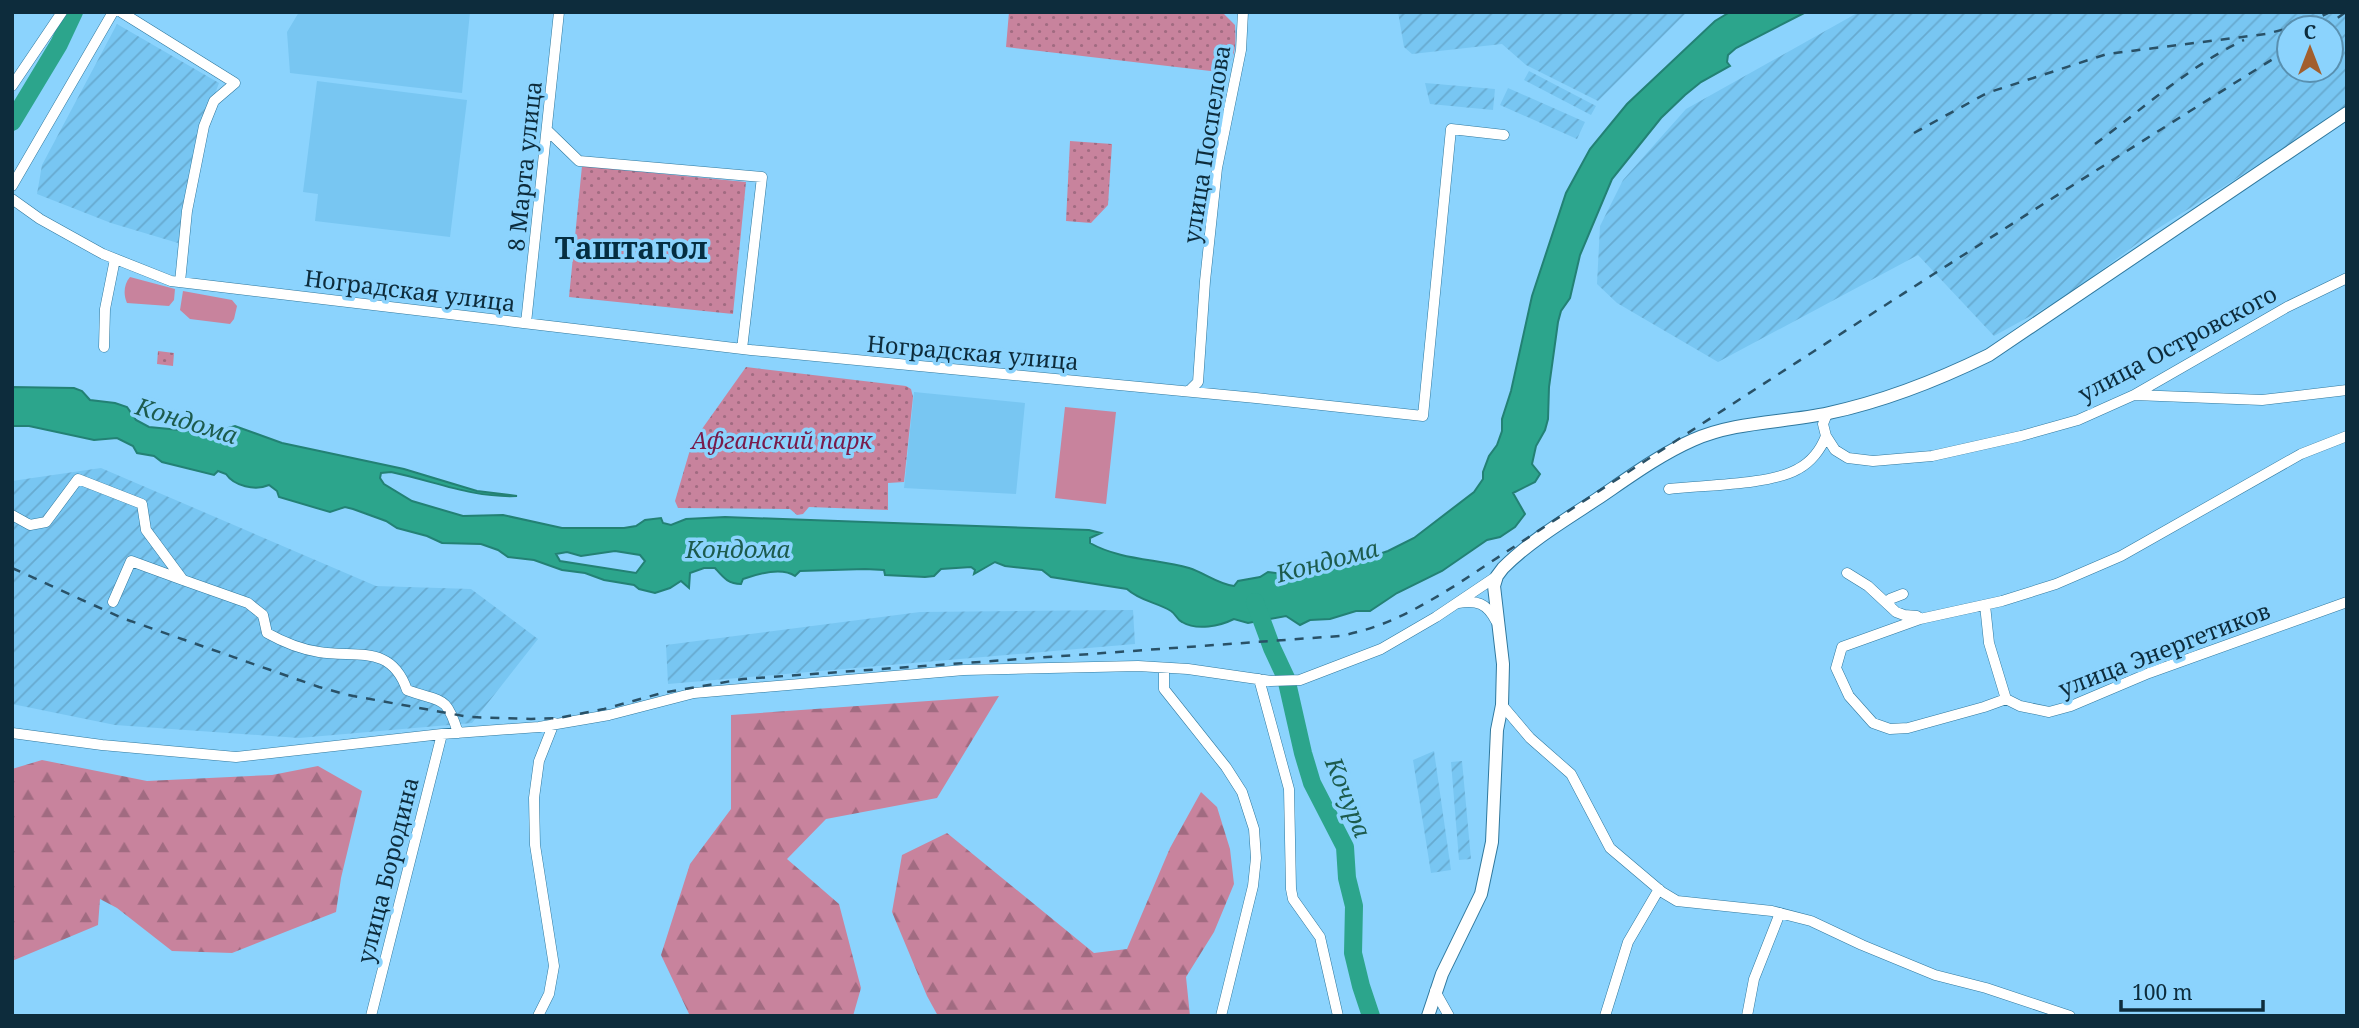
<svg xmlns="http://www.w3.org/2000/svg" width="2359" height="1028" viewBox="0 0 2359 1028" font-family="'Noto Serif',serif">
<style>
.built{fill:#78c6f2}
.industrial{fill:url(#industrial-furrows);fill-rule:evenodd}
.grass{fill:#c8839d}
.forest{fill:url(#forest-firs)}
.park{fill:url(#park-dots)}
.water{fill:#2ca58c;stroke:#238174;stroke-width:2;fill-rule:evenodd}
.lines{fill:none;stroke-linecap:round;stroke-linejoin:round}
.river{stroke:#2ca58c;stroke-width:18}
.minor-casing{stroke:#2f789e;stroke-width:11}
.major-casing{stroke:#2f789e;stroke-width:14}
.minor{stroke:#fff;stroke-width:10}
.major{stroke:#fff;stroke-width:12}
.rail{stroke:#295167;stroke-width:2.5;stroke-dasharray:9 9;stroke-linecap:butt}
.labels{text-anchor:middle;dominant-baseline:central;stroke-width:7;stroke-linejoin:round;paint-order:stroke}
.street-label{font-size:23px;fill:#0d2c3c;stroke:#8bd3fd}
.park-label{font-size:23px;font-style:italic;fill:#791b4a;stroke:#8bd3fd}
.water-label{font-size:24px;font-style:italic;fill:#1d5b4d;stroke:#8bd3fd}
.district-label{font-size:30px;font-weight:bold;fill:#052e41;stroke:#8bd3fd}
</style>
<defs>
<pattern id="industrial-furrows" width="10" height="10" patternUnits="userSpaceOnUse" patternTransform="scale(1.75)"><rect width="10" height="10" fill="#78c6f2"/><path d="M-1 1l2-2M0 10L10 0M9 11l2-2" fill="none" stroke="#67aad0"/></pattern>
<pattern id="forest-firs" width="22" height="20" patternUnits="userSpaceOnUse" patternTransform="scale(1.75)"><rect width="22" height="20" fill="#c8839d"/><path d="M5 1l3.5 6h-7zM16 11l3.5 6h-7z" fill="#a16b81"/></pattern>
<pattern id="park-dots" width="8" height="8" patternUnits="userSpaceOnUse" patternTransform="scale(1.75)"><rect width="8" height="8" fill="#c8839d"/><path d="M2 2h.1M6 6h.1" fill="none" stroke="#a16b81" stroke-width="1.8" stroke-linecap="round"/></pattern>
</defs>
<rect width="100%" height="100%" fill="#8bd3fd"/>
<path class="built" d="M299 12H470L462 93 290 73 287 32Z
M317 81 467 100 450 237 315 221 318 194 303 192Z
M914 392 1025 403 1016 494 904 488Z"/>
<path class="industrial" d="M1398 12H1687L1598 101 1526 65 1502 44 1412 54 1404 47Z
M1859 12H2347V108L2154 231 2065 297 1994 336 1918 255 1718 362 1617 303 1597 284 1600 226 1623 180 1686 109ZM2289 28H2331V70H2289Z
M117 24 219 83 199 137 178 243 111 223 37 194 42 165Z
M1529 71 1596 106 1591 115 1524 80Z
M1425 83 1495 89 1493 110 1430 104Z
M1508 88 1585 122 1577 139 1500 105Z
M101 468 376 586 471 589 538 639 472 723 299 738 115 725 12 704V481Z
M1133 610 1135 644 668 684 666 645 920 612Z
M1434 751 1451 870 1431 873 1413 760Z
M1462 761 1471 859 1459 860 1451 762Z"/>
<path class="grass" d="M130 277 175 289 174 300 169 306 127 303C123 294 124 284 130 277Z
M183 291 232 300 237 306 234 319 230 324 190 319 180 310Z
M1065 407 1116 412 1106 504 1055 498Z"/>
<path class="forest" d="M999 696 937 798 826 819 787 859 839 904 861 988 853 1016H690L661 955 690 864 731 809V715Z
M42 760 147 781 272 775 318 766 362 791 341 878 336 912 232 953 172 951 117 908 100 899 98 925 12 961V769Z
M1201 792 1217 807 1230 849 1234 884 1214 932 1186 977 1190 1016H938L927 996 892 912 902 855 947 833 1094 953 1127 949 1170 848Z"/>
<path class="park" d="M1009 12H1212L1224 14 1235 25C1236 45 1237 61 1219 72L1006 47Z
M1070 141 1112 144 1108 205 1091 223 1066 221Z
M582 166 746 182 733 314 569 297Z
M158 351 174 353 173 366 157 364Z
M746 367 906 386 911 389 913 397 904 482 888 483V510L809 507 803 514 797 515 790 509 678 508 675 501 692 443Z"/>
<path class="water" d="M1730 12H1806L1736 48 1728 55 1727 62 1730 66 1701 82 1685 95 1661 118 1612 179 1580 255 1570 298 1561 311 1558 322 1549 387 1548 419 1545 430 1536 446 1532 464 1540 474 1535 482 1513 493 1525 514 1515 527 1500 537 1487 540 1442 571 1397 593 1370 611H1356L1330 619 1310 620 1300 625 1286 616 1248 623 1234 619C1220 626 1197 631 1182 622 1177 620 1176 614 1171 611 1156 602 1140 601 1127 589L1051 577 1042 570 1005 566 995 562 974 574 975 570 971 567 941 569 934 576 925 577 885 575 884 570 865 569 800 571 795 576C782 567 757 574 743 579L741 584C728 584 723 577 715 568H704L690 573 689 588 681 581 670 588 655 593 639 589 634 585 604 580 585 573 562 570 534 560 508 557 498 550 481 544 442 543 427 536 397 528 386 521 353 509 345 507 330 512 279 497 277 491 269 485C255 491 234 486 226 474L218 471 214 475 162 462 154 456 137 453 133 446 117 438 94 440 29 426H12V387L74 388 82 391 90 400 115 403 127 407 136 420 149 427 211 433 235 426 282 443 404 469 477 491 517 496C472 498 434 481 391 472L381 473 380 478 384 484 412 501 463 516 503 515 562 528H624L636 526 645 520 661 518 663 523 671 525 686 519 725 517 1089 530 1101 533 1090 538V543C1120 560 1157 559 1189 568 1205 573 1218 584 1234 586L1238 581 1260 577 1268 572 1290 575 1306 574 1353 563 1388 551 1414 538 1474 492 1483 479V472L1489 456 1497 445 1502 431V419L1511 391 1532 296 1566 193 1590 149 1627 104 1715 21ZM615 551 640 555 645 561 636 573 560 561 556 554 567 552 581 556Z"/>
<g class="lines">
<path class="river" d="M12 122 59 44 74 12
M1255 602 1272 648 1286 678 1303 753 1312 783 1345 847 1347 878 1354 906 1353 953 1361 986 1371 1016"/>
<g class="minor-casing">
<path id="minor" d="M121 12 235 83 214 101 204 126 187 211 180 282
M12 86 62 12
M548 131 579 161 762 177 742 349
M12 186 113 12
M12 199 40 219 103 254 171 281 751 350 1256 398 1423 416 1451 129 1504 135
M526 323 559 12
M104 347 105 309 115 259
M1189 391 1198 382 1205 281 1217 168 1241 50 1243 12
M2135 395 2262 400 2347 390
M1827 414 1823 424 1826 436 1835 450 1848 458 1873 461 1932 456 2021 436 2078 420 2134 395 2287 307 2347 278
M1669 489C1702 485 1771 485 1798 469 1811 462 1821 449 1826 436
M12 515 30 525 46 522 78 479 142 504 146 530 183 580 248 603 263 615 267 633C283 642 299 649 319 652 357 658 391 644 407 690 441 703 446 693 458 733
M1847 573 1868 586 1896 612 1904 615 1917 616 1920 619
M113 602 131 561 183 580
M1458 603C1477 600 1487 603 1496 621
M1889 605 1890 599 1903 594
M1985 605 1989 643 2006 699 2020 706 2049 712 2071 706 2149 673 2347 602
M1164 668V689L1226 767 1242 792 1254 829 1256 858 1253 886 1221 1016
M1259 679 1289 789 1291 889 1293 899 1320 937 1338 1016
M2006 699 1984 707 1908 728 1890 729 1873 723 1849 696 1836 668 1842 647 1920 619 2002 601 2056 584 2121 556 2301 454 2347 436
M1502 705 1530 738 1571 774 1610 848 1662 892 1677 901 1772 911 1811 921 1862 945 1935 975 1986 988 2070 1016
M12 733 102 745 236 757 442 734 539 727 609 715 694 693 964 670 1138 666 1188 669 1271 681 1300 680 1381 649 1436 617 1497 576
M1435 991 1449 1016
M371 1016 442 734
M538 1016 549 994 554 966 535 845 534 798 539 761 554 723
M1605 1016 1628 942 1659 889
M1747 1016 1754 979 1780 913"/>
</g>
<g class="major-casing">
<path id="major" d="M1428 1016 1442 974 1481 894 1492 842 1497 730 1502 705 1503 664 1494 586 1497 576 1503 568C1530 541 1565 520 1597 499 1628 478 1659 455 1693 440 1736 421 1783 423 1829 413 1885 401 1938 380 1989 355L2347 113"/>
</g>
<use href="#minor" class="minor"/>
<use href="#major" class="major"/>
<path class="rail" d="M2289 28 2309 22 2330 12
M2323 28 2346 12
M1914 133 1987 93 2107 54 2266 34 2289 28
M2095 144C2143 109 2189 66 2244 40
M12 568 122 618 319 687 348 695 469 717 531 719 559 718 604 709 662 693 743 679 1340 636C1386 627 1417 609 1456 585 1732 403 2009 224 2289 49"/>
</g>
<g class="labels">
<g class="street-label">
<text transform="translate(1206 144) rotate(-81)">улица Поспелова</text>
<text transform="translate(524 166) rotate(-84)">8 Марта улица</text>
<text transform="translate(410 290) rotate(7)">Ноградская улица</text>
<text transform="translate(2177 343) rotate(-28)">улица Островского</text>
<text transform="translate(973 352) rotate(5)">Ноградская улица</text>
<text transform="translate(2164 649) rotate(-21)">улица Энергетиков</text>
<text transform="translate(387 870) rotate(-76)">улица Бородина</text>
</g>
<g class="park-label">
<text x="782" y="440">Афганский парк</text>
</g>
<g class="water-label">
<text transform="translate(187 420) rotate(17)">Кондома</text>
<text x="738" y="548">Кондома</text>
<text transform="translate(1327 560) rotate(-15)">Кондома</text>
<text transform="translate(1349 797) rotate(68)">Кочура</text>
</g>
<g class="district-label">
<text x="631" y="247">Таштагол</text>
</g>
</g>
<rect width="2359" height="1028" fill="none" stroke="#0d2c3c" stroke-width="28"/>
<g transform="translate(2310 49)"><circle r="33" fill="#8bd3fd" stroke="#5990b0" stroke-width="2"/>
<path d="M0-5L12 26L0 18L-12 26Z" fill="#a25f2d"/>
<text y="-10" font-size="19" font-weight="bold" text-anchor="middle" fill="#0d2c3c">С</text>
</g>
<path d="M2121 1000v10h142v-10" fill="none" stroke="#0d2c3c" stroke-width="3.5"/>
<text x="2132" y="1000" font-size="21" fill="#0d2c3c" stroke="#8bd3fd" stroke-width="5" paint-order="stroke">100 m</text>
</svg>
